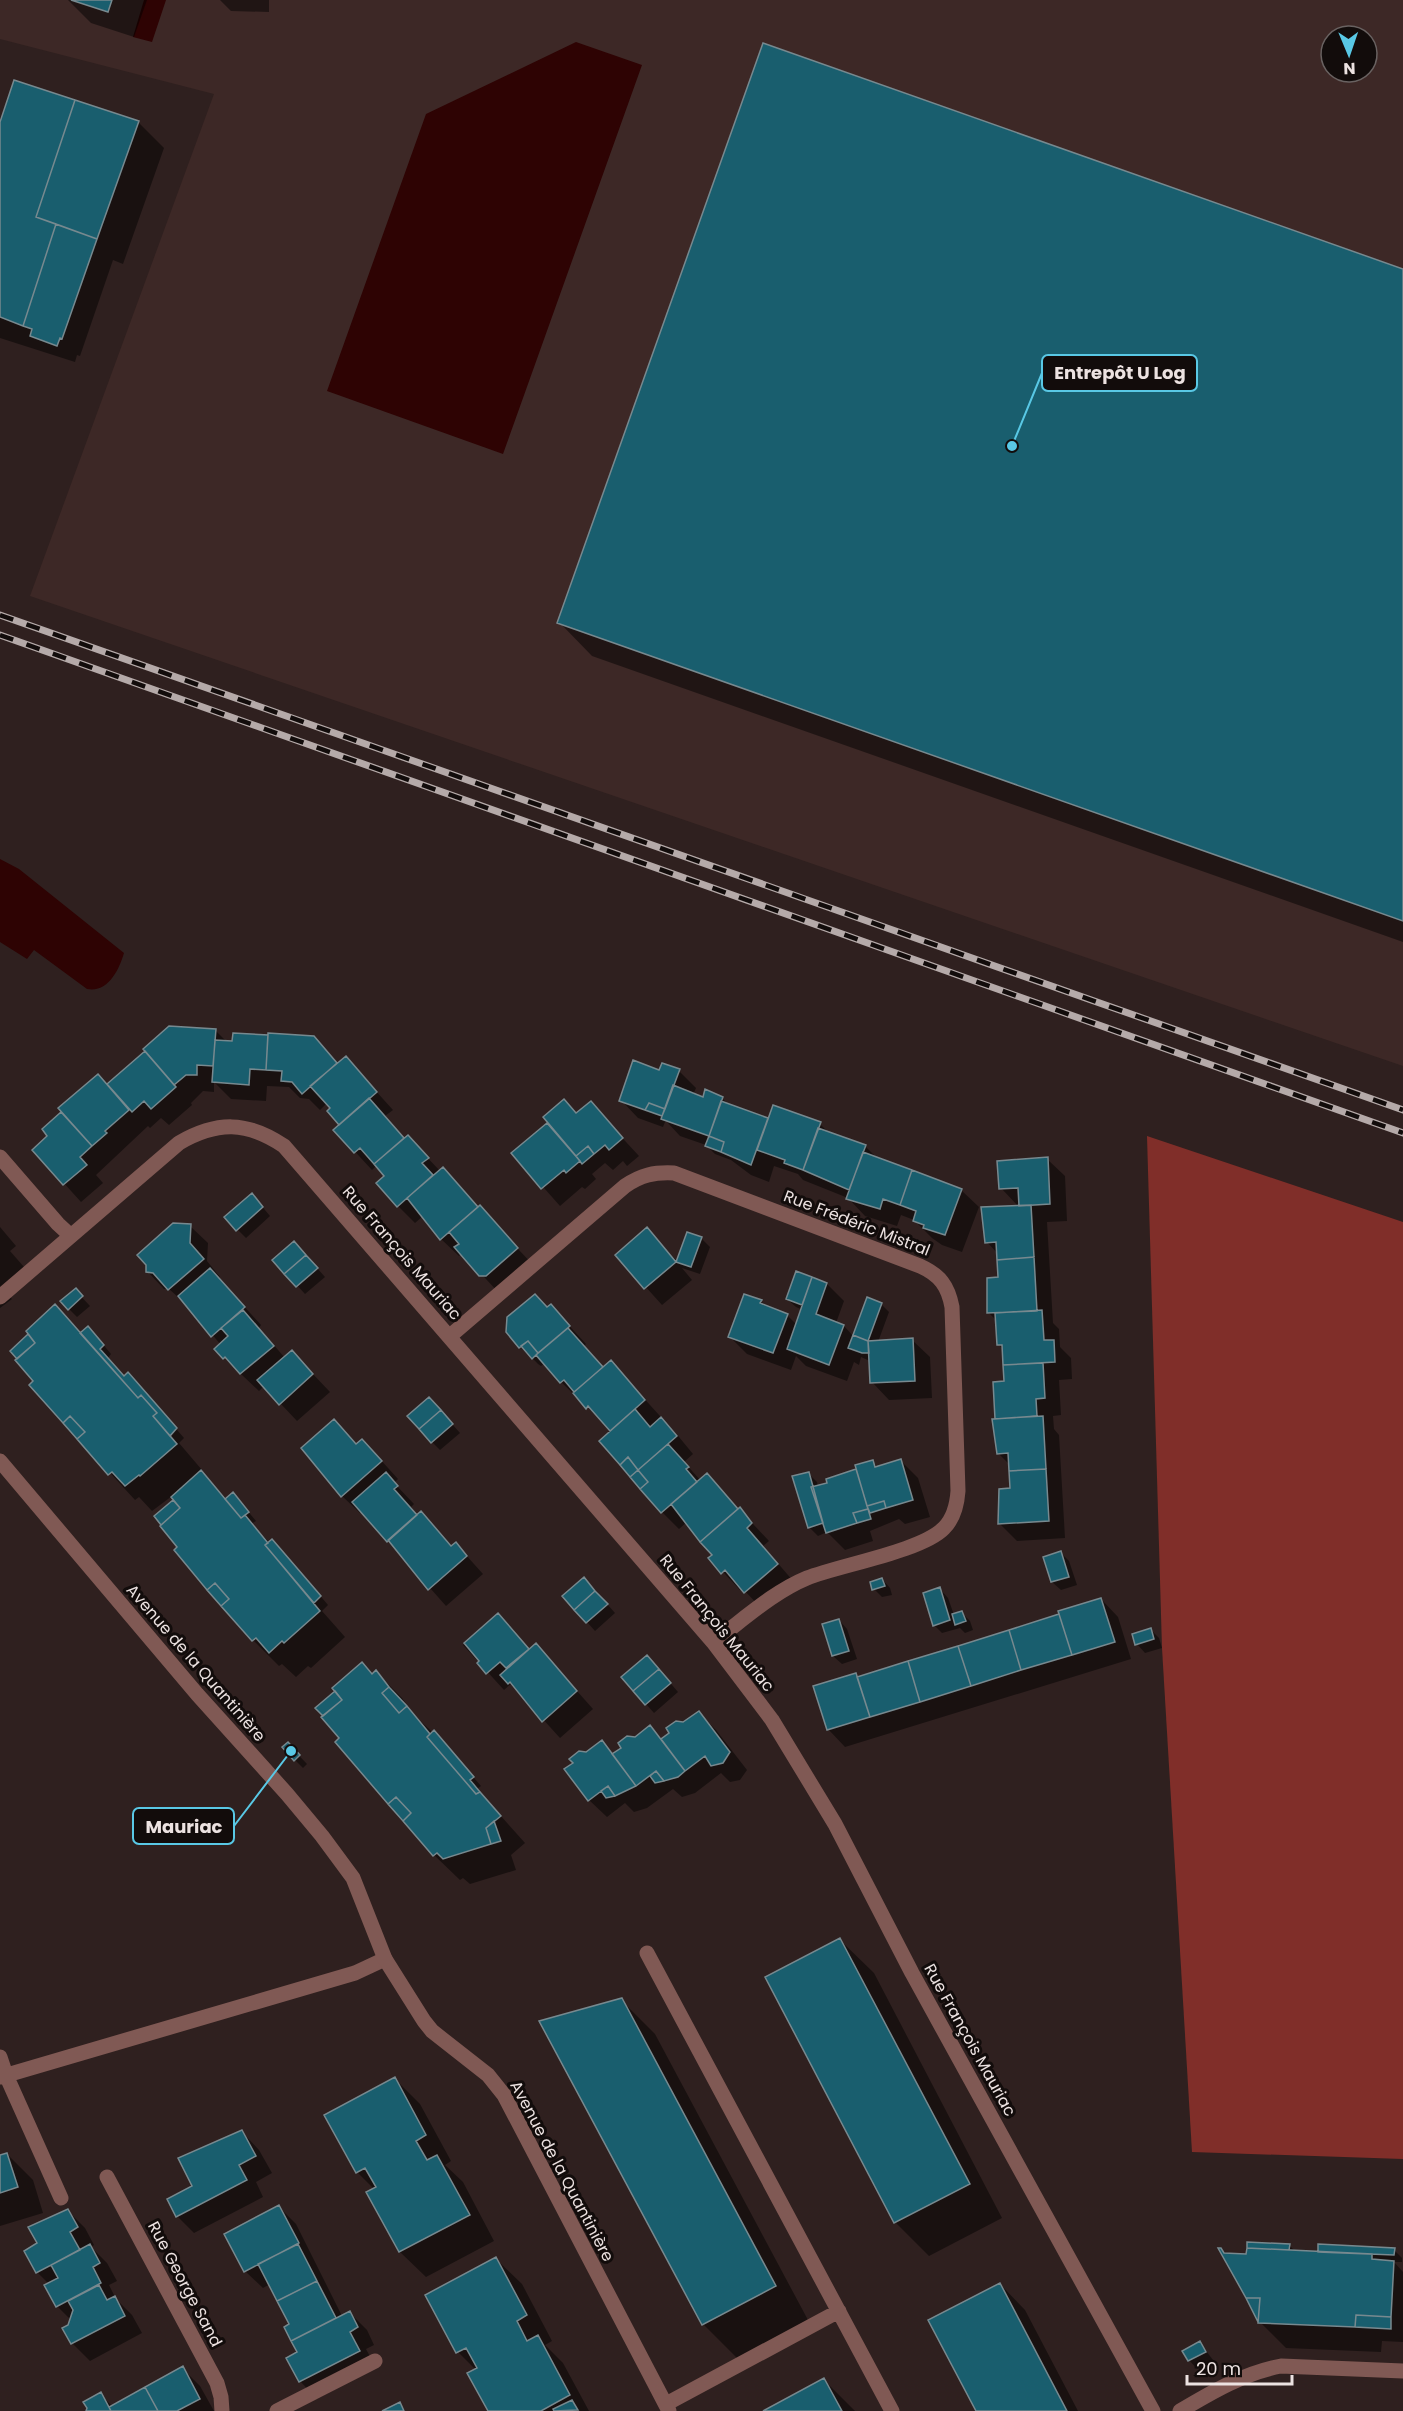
<svg xmlns="http://www.w3.org/2000/svg" width="1403" height="2411" viewBox="0 0 1403 2411" font-family="Poppins,sans-serif">
<style>
.built{fill:#3d2826;fill-rule:evenodd}
.green{fill:#802e29}
.water{fill:#2e0303}
.shadow{fill:#0007}
.building{fill:#195e6e;stroke:#77898f;stroke-width:1.5}
.lines{fill:none;stroke-linecap:round;stroke-linejoin:round}
.minor{stroke:#805954;stroke-width:15}
.tertiary{stroke:#805954;stroke-width:15}
.rail-casing{stroke:#b5aaa9;stroke-width:7}
.rail{stroke:#120c0b;stroke-width:4.5;stroke-dasharray:14;stroke-linecap:butt}
.labels{text-anchor:middle;dominant-baseline:central;stroke-width:6;stroke-linejoin:round;paint-order:stroke}
.street-label{font-size:16px;fill:#ece2e1;stroke:#120c0b}
.leader{fill:none;stroke:#59c8e5;stroke-width:2}
.callout-dot{fill:#59c8e5;stroke:#120c0b;stroke-width:2}
.callout{fill:#120c0b;stroke:#59c8e5;stroke-width:2}
.callout-label{font-size:18px;text-anchor:middle;font-weight:bold;fill:#ece2e1}
</style>
<rect width="100%" height="100%" fill="#2f201f"/>
<path class="built" d="M0 0H1403V1066L30 596 214 94 0 39ZM1331 36H1367V72H1331Z"/>
<path class="green" d="M1147 1136 1403 1222V2159L1192 2152 1162 1648Z"/>
<path class="water" d="M144 0H166L152 42 133 37Z
M576 42 642 65 503 454 327 391 426 114Z
M0 859 19 869 124 953C119 970 108 993 87 989L34 950 27 959 0 942Z"/>
<path class="shadow" d="M68 0H147L134 37 91 23Z
M220 0H269V12L231 11Z
M138 122 164 148 123 264 113 260 80 356 77 355 75 362 0 338V127Z
M1403 270V942L592 656 559 622Z
M215 1030 227 1042 313 1038 338 1064 346 1058 393 1110 385 1116 405 1139 408 1137 440 1171 443 1169 534 1266 498 1292 462 1253 459 1256 441 1239 423 1216 415 1223 398 1206 386 1176 377 1165 372 1170 335 1130 341 1125 327 1103 320 1110 309 1099 300 1098 289 1087 267 1086 266 1101 231 1099 214 1082V1092L203 1091 191 1103 192 1105 169 1125 161 1118 150 1128 148 1126 96 1175 103 1183 81 1202 34 1150 50 1136 44 1129 98 1076 108 1085 147 1052Z
M679 1071 696 1088 693 1095 704 1099 722 1098 730 1106 769 1120 820 1124 829 1133 865 1146 878 1159 961 1190 979 1207 962 1252 942 1245 932 1238 914 1220 901 1215 897 1226 865 1216 848 1198 803 1180 798 1174 774 1166 769 1182 751 1175 731 1160 715 1154 706 1145 680 1136 667 1122H665L663 1127 638 1118 621 1100 660 1072Z
M590 1103 639 1156 627 1166 623 1161 613 1170 605 1163 592 1174 596 1179 585 1189 582 1187 560 1206 513 1153 549 1123 577 1114Z
M1047 1159 1065 1176 1067 1221 1047 1222 1053 1323 1059 1329 1060 1347 1071 1358 1072 1379 1059 1380 1061 1415 1053 1416 1054 1429 1059 1435 1065 1538 1017 1541 1000 1524 1011 1489 1010 1465 998 1453 1005 1383 1004 1350 998 1344 997 1321 988 1312 999 1279 998 1254 987 1242 1019 1207 1001 1188Z
M260 1204 270 1216 246 1238 226 1218Z
M190 1226 208 1243 207 1261 220 1277 219 1279 261 1325 259 1328 285 1358 292 1352 330 1392 297 1421 264 1386 259 1391 242 1375 216 1349 221 1345 188 1306 169 1289H164L147 1271Z
M0 1227 16 1246 10 1251 31 1275 8 1295 12 1299 0 1308Z
M647 1229 678 1262 701 1238 710 1247 700 1274 682 1268 692 1280 662 1305 617 1255Z
M302 1251 325 1277 305 1294 274 1260Z
M797 1273 827 1284 844 1301 836 1323 844 1326 854 1337 881 1304 889 1312 878 1342 912 1340 930 1357 932 1398 889 1400 872 1382 870 1361 861 1357 859 1365 854 1362 847 1381 806 1366 796 1356 791 1370 747 1354 730 1337 761 1301 768 1308 787 1315 797 1325 803 1310 796 1307 787 1299Z
M75 1290 90 1306 77 1317 69 1309Z
M551 1306 586 1344 584 1346 604 1368 611 1362 679 1437 693 1454 684 1462 701 1481 707 1475 769 1541 763 1546 794 1582 762 1609 742 1588 740 1590 710 1558 714 1555 688 1521 679 1529 662 1512 605 1424 561 1382 545 1363 541 1366 538 1364 507 1332Z
M55 1307 82 1333 96 1336 111 1354 108 1358 125 1377 136 1382 184 1438 179 1443 202 1470 200 1472 227 1499 241 1503 256 1521 251 1524 270 1543 281 1549 328 1605 322 1611 345 1637 311 1668 308 1666 296 1677 282 1664 279 1666 253 1640 222 1605 157 1516 180 1506 172 1496 152 1511 139 1497 135 1500 78 1438 12 1351 30 1334Z
M437 1407 460 1433 440 1450 432 1442Z
M334 1421 358 1445 379 1458 398 1479 394 1483 414 1504 411 1507 418 1516 421 1513 453 1547 456 1544 483 1574 446 1606 362 1511 360 1513 342 1496Z
M901 1461 918 1478 930 1517 905 1524 899 1519 870 1531 873 1541 845 1550 827 1532 818 1536 809 1527 808 1473 817 1482 818 1487 829 1484 828 1480 858 1470 872 1462 878 1467Z
M1061 1553 1069 1561 1077 1585 1061 1590 1052 1582 1045 1558Z
M882 1579 890 1588 892 1595 882 1597 874 1589Z
M592 1587 615 1613 595 1631 564 1596Z
M940 1589 948 1598 954 1615 962 1613 970 1621 973 1630 965 1633 960 1628 942 1633 934 1625Z
M1101 1599 1118 1617 1131 1659 845 1747 828 1729 856 1674 859 1678 1061 1615Z
M498 1615 530 1650 536 1645 593 1709 560 1738 511 1684 504 1690 463 1645Z
M839 1620 847 1629 857 1659 842 1664 833 1656 824 1625Z
M1151 1630 1159 1638 1162 1648 1145 1653 1137 1644 1134 1635Z
M362 1664 373 1675 376 1672 402 1698 415 1716 442 1741 481 1786 477 1789 525 1843 511 1855 516 1870 470 1884 463 1878 460 1880 434 1855 341 1738 337 1692Z
M655 1665 678 1692 654 1713 623 1678Z
M699 1713 716 1730 747 1770 740 1780 730 1782 721 1773 695 1793 682 1797 673 1789 647 1808 634 1812 625 1803 607 1817 589 1800 587 1754 602 1742 614 1755 650 1727 663 1740Z
M288 1744 307 1764 303 1768 295 1760Z
M840 1940 874 1973 1002 2218 929 2256 895 2222Z
M621 2000 655 2034 808 2320 737 2358 703 2324 542 2022Z
M395 2079 420 2104 451 2161 445 2165 463 2182 494 2241 426 2277 400 2252 368 2193 375 2190 357 2172Z
M242 2132 259 2150 272 2173 256 2182 263 2197 194 2233 177 2216 194 2187Z
M7 2154 33 2180 43 2213 0 2226V2156Z
M279 2207 296 2224 342 2316 349 2312 367 2330 374 2345 366 2349 376 2368 317 2399 300 2381 299 2353 286 2328 291 2324 270 2284 263 2288 245 2271Z
M68 2211 85 2228 94 2245 91 2247 107 2263 117 2281 109 2285 116 2299 132 2315 142 2333 90 2361 73 2344 64 2328 69 2326 71 2320 57 2306 49 2284 37 2272 26 2251 39 2244Z
M1248 2243 1289 2245 1296 2252 1394 2250 1402 2258V2262H1394L1403 2272V2342L1382 2341 1381 2352 1286 2348 1260 2322 1248 2256Z
M496 2259 522 2284 552 2341 545 2345 563 2363 589 2411H489L476 2370 458 2352 427 2296Z
M1000 2284 1025 2310 1078 2411H977Z
M1200 2343 1213 2360 1197 2369 1189 2360Z
M182 2368 200 2386 214 2411H87L100 2394 112 2406Z
M824 2380 855 2411H766Z"/>
<path class="building" d="M71 0H112L108 12Z
M763 43 1403 269V921L557 623Z
M14 80 75 100 36 217 56 224 23 326 0 317V122Z
M75 100 139 121 97 239 36 217Z
M56 224 97 239 62 339 60 338 57 346 30 336 32 329 23 326Z
M169 1026 216 1029 213 1066 197 1065V1075H186L174 1085 143 1049Z
M233 1033 268 1035 266 1070 250 1069 249 1085 212 1082 215 1040 232 1041Z
M268 1033 314 1036 337 1063 302 1094 292 1082 281 1081 282 1071 266 1070Z
M145 1051 176 1087 151 1109 144 1101 132 1112 107 1084Z
M346 1056 377 1092 339 1125 327 1111 330 1108 310 1086Z
M633 1060 659 1070 662 1063 680 1069 665 1109 649 1103 645 1110 619 1101Z
M98 1074 129 1110 105 1131 107 1133 92 1146 58 1108Z
M673 1085 703 1097 705 1089 723 1097 709 1136 661 1119Z
M369 1098 404 1138 374 1164 360 1148 354 1153 333 1130Z
M564 1099 576 1113 591 1101 623 1138 609 1150 605 1145 594 1154 588 1146 576 1156 543 1117Z
M721 1101 768 1118 751 1165 721 1152 724 1142 709 1136Z
M649 1103 665 1109 662 1116 645 1110Z
M773 1105 821 1122 803 1170 784 1163 785 1160 757 1150Z
M61 1112 92 1146 80 1157 87 1165 63 1185 32 1150 47 1136 42 1129Z
M547 1123 580 1161 566 1173 564 1170 541 1189 511 1153Z
M818 1128 866 1145 849 1190 803 1170Z
M408 1135 429 1158 422 1163 433 1175 397 1207 376 1183 384 1176 374 1164Z
M709 1136 724 1142 721 1152 705 1146Z
M588 1146 594 1154 582 1164 576 1156Z
M863 1152 912 1170 900 1205 883 1199 880 1209 846 1199Z
M1048 1157 1050 1204 1019 1206 1018 1188 999 1189 997 1161Z
M443 1167 478 1207 440 1240 407 1198Z
M912 1170 962 1189 945 1235 923 1228 924 1225 913 1221 916 1211 900 1205Z
M252 1193 263 1207 236 1231 224 1217Z
M480 1205 518 1248 486 1276H479L454 1247 459 1244 449 1232Z
M1031 1205 1034 1257 997 1260 996 1242 985 1243 981 1207Z
M173 1223 191 1224 190 1243 204 1259 168 1290 153 1273 146 1272V1265L137 1255Z
M647 1227 676 1262 644 1289 615 1255Z
M687 1232 702 1237 691 1267 676 1262Z
M294 1241 306 1255 284 1274 272 1260Z
M306 1255 318 1268 296 1287 284 1274Z
M1034 1257 1037 1311 987 1313V1278L998 1277 997 1260Z
M210 1268 245 1307 211 1337 178 1296Z
M796 1271 812 1277 802 1305 786 1299Z
M812 1277 827 1283 816 1314 844 1325 829 1365 787 1349Z
M76 1288 83 1296 68 1310 60 1301Z
M535 1294 547 1307 551 1304 570 1326 538 1353 528 1341 519 1348 506 1332 507 1317Z
M744 1294 762 1300 760 1303 788 1314 773 1353 728 1337Z
M867 1297 882 1303 868 1341 853 1335Z
M55 1304 138 1398 141 1395 157 1413 153 1416 177 1444 140 1476 139 1475 125 1486 112 1472 108 1475 77 1439 85 1432 70 1416 63 1423 29 1385 33 1381 15 1360 35 1343 26 1331Z
M243 1310 274 1346 240 1374 225 1357 223 1359 214 1349 228 1336 221 1328Z
M1042 1310 1044 1340H1054L1055 1362 1003 1365 1002 1345H997L995 1313Z
M88 1326 104 1345 100 1349 124 1376 128 1372 177 1428 170 1436 153 1416 157 1413 141 1395 138 1398 80 1333Z
M568 1328 603 1367 574 1392 564 1380 560 1383 536 1355Z
M28 1334 35 1343 17 1359 10 1351Z
M853 1335 868 1341 869 1353H862L848 1348Z
M913 1338 915 1381 870 1383 868 1341Z
M528 1341 538 1353 532 1359 521 1346Z
M292 1350 313 1374 279 1405 257 1380Z
M611 1360 645 1400 610 1431 588 1406 586 1409 573 1393Z
M1043 1363 1045 1398 1036 1399 1037 1416 995 1419 993 1382 1004 1381 1003 1365Z
M429 1397 441 1410 419 1429 407 1416Z
M635 1409 650 1427 661 1417 677 1436 638 1470 628 1457 620 1465 599 1441Z
M441 1410 453 1424 431 1443 419 1429Z
M70 1416 85 1432 77 1439 63 1423Z
M1043 1416 1046 1469 1009 1471 1008 1453 997 1454 992 1419Z
M334 1419 356 1444 362 1439 382 1461 341 1497 301 1448Z
M668 1444 689 1467 686 1469 697 1482 661 1513 640 1489 648 1482 638 1470Z
M628 1457 638 1470 630 1477 620 1465Z
M901 1459 913 1500 886 1508 884 1501 867 1506 855 1465 873 1460 875 1467Z
M856 1469 868 1509 853 1513 857 1523 826 1533 811 1487 827 1483 826 1479Z
M1046 1469 1049 1521 998 1524 999 1489 1010 1488 1009 1471Z
M201 1470 241 1518 245 1515 268 1543 265 1545 320 1611 284 1643 282 1641 269 1653 256 1638 252 1641 221 1606 229 1599 215 1583 207 1590 174 1550 177 1547 160 1526 180 1508 171 1497Z
M638 1470 648 1482 640 1489 630 1477Z
M386 1472 398 1486 394 1489 417 1515 387 1542 352 1502Z
M809 1472 823 1523 808 1528 792 1476Z
M707 1473 738 1509 700 1542 671 1504Z
M233 1492 249 1512 241 1518 225 1499Z
M173 1500 180 1508 161 1525 154 1516Z
M884 1501 886 1508 870 1513 867 1506Z
M740 1507 752 1523 747 1528 778 1564 744 1593 725 1570 721 1574 708 1558 712 1555 700 1542Z
M868 1509 871 1519 857 1523 853 1513Z
M421 1511 451 1546 456 1542 467 1556 428 1590 388 1540Z
M272 1539 321 1596 314 1603 265 1545Z
M1061 1551 1069 1577 1051 1582 1043 1557Z
M584 1577 595 1591 574 1610 562 1596Z
M882 1578 885 1586 872 1590 870 1582Z
M215 1583 229 1599 221 1606 207 1590Z
M940 1587 950 1620 933 1626 923 1593Z
M595 1591 608 1604 586 1623 574 1610Z
M1101 1598 1115 1642 1072 1655 1058 1611Z
M962 1611 966 1621 955 1625 952 1614Z
M498 1613 529 1649 506 1668 500 1662 486 1674 477 1663 479 1661 464 1643Z
M1059 1614 1072 1655 1021 1670 1009 1630Z
M839 1619 849 1651 832 1656 822 1624Z
M1151 1628 1154 1639 1135 1645 1132 1634Z
M1009 1630 1021 1670 971 1686 958 1646Z
M536 1643 577 1691 542 1722 510 1682 508 1684 500 1675Z
M958 1646 971 1686 920 1702 908 1661Z
M647 1655 659 1669 633 1691 621 1677Z
M908 1661 920 1702 870 1717 857 1677Z
M362 1662 372 1674 376 1670 389 1687 382 1693 399 1713 407 1706 430 1734 427 1737 476 1794 480 1792 501 1816 486 1828 491 1844 443 1859 437 1853 433 1856 403 1821 411 1813 396 1797 388 1804 335 1742 339 1738 321 1717 342 1700 332 1688Z
M659 1669 671 1683 645 1705 633 1691Z
M856 1673 870 1717 827 1730 813 1686Z
M389 1687 407 1706 399 1713 382 1693Z
M335 1691 342 1700 323 1716 315 1708Z
M699 1711 730 1752 723 1763 711 1766 705 1756 685 1771 661 1739 669 1733 666 1728 676 1721 683 1722Z
M650 1725 685 1771 678 1777 664 1781 656 1771 636 1786 612 1754 621 1748 618 1743 627 1736 635 1737Z
M434 1730 474 1777 470 1780 480 1792 476 1794 427 1737Z
M602 1740 636 1786 615 1796 608 1786 588 1801 564 1769 573 1763 569 1759 579 1751 586 1752Z
M288 1742 300 1755 294 1761 282 1747Z
M656 1771 664 1781 655 1783 650 1776Z
M608 1786 615 1796 606 1798 601 1791Z
M396 1797 411 1813 403 1821 388 1804Z
M494 1821 501 1841 491 1844 486 1828Z
M840 1938 970 2184 894 2223 765 1977Z
M622 1998 776 2286 702 2325 539 2021Z
M395 2077 426 2135 416 2141 427 2160 437 2155 470 2215 399 2252 366 2192 376 2187 365 2168 356 2173 324 2115Z
M242 2130 256 2156 239 2165 247 2180 176 2217 167 2199 192 2186 178 2158Z
M7 2153 18 2187 0 2193V2155Z
M279 2205 299 2243 244 2272 224 2234Z
M68 2209 78 2227 70 2232 80 2250 36 2273 24 2251 37 2243 28 2227Z
M1247 2242 1290 2244 1289 2250 1247 2248Z
M90 2244 100 2263 93 2267 101 2283 56 2307 44 2285 58 2278 51 2265Z
M298 2244 317 2281 277 2301 258 2264Z
M1318 2244 1395 2248 1394 2255 1318 2252Z
M1218 2248H1221L1224 2253 1246 2254 1247 2248 1372 2254V2259L1394 2261 1391 2317 1356 2315 1355 2327 1258 2323 1260 2298H1246Z
M496 2257 527 2315 517 2321 527 2341 538 2335 570 2395 541 2411H488L467 2373 477 2368 466 2348 456 2353 425 2295Z
M317 2281 336 2318 291 2341 284 2327 289 2324 277 2301Z
M1000 2283 1067 2411H976L928 2320Z
M99 2285 107 2300 115 2296 125 2316 71 2344 62 2328 68 2325 73 2310 68 2301Z
M1246 2298H1260L1258 2323V2322Z
M350 2311 358 2327 350 2332 360 2351 299 2382 286 2358 297 2352 291 2341Z
M1356 2315 1391 2317V2329L1355 2327Z
M1200 2341 1206 2352 1188 2361 1182 2351Z
M183 2366 200 2399 177 2411H158L145 2387Z
M824 2378 842 2411H763Z
M145 2387 158 2411H111L109 2407Z
M101 2392 111 2411H86L87 2408 83 2402Z
M572 2400 578 2410 554 2411 553 2409Z
M400 2402 404 2411H382Z"/>
<g class="lines">
<path class="minor" d="M0 1157 58 1224 71 1236
M0 1297 179 1143C217 1121 247 1121 284 1146L713 1642 772 1720 835 1824 912 1973 1153 2411
M450 1336 625 1186C641 1175 654 1172 674 1173L920 1266C940 1275 948 1286 952 1307L958 1491C957 1505 954 1518 944 1528 922 1551 840 1565 807 1578 773 1592 743 1620 713 1642
M647 1953 892 2411
M0 2057 6 2075 61 2198
M0 2077 355 1973 385 1959
M107 2177 217 2383 221 2397 222 2411
M666 2404 839 2311
M277 2411 375 2361
M1180 2411C1212 2392 1244 2373 1281 2366L1403 2371"/>
<path class="tertiary" d="M0 1461 197 1694 287 1794 322 1836 353 1878 385 1959 424 2021 432 2031 488 2075 504 2095 669 2411"/>
<g class="rail-casing">
<path id="rail" d="M0 615 1403 1110
M0 635 1403 1133"/>
</g>
<use href="#rail" class="rail"/>
</g>
<g class="labels">
<g class="street-label">
<text transform="translate(857 1223) rotate(21)">Rue Frédéric Mistral</text>
<text transform="translate(402 1253) rotate(49)">Rue François Mauriac</text>
<text transform="translate(717 1623) rotate(51)">Rue François Mauriac</text>
<text transform="translate(196 1663) rotate(49)">Avenue de la Quantinière</text>
<text transform="translate(970 2040) rotate(61)">Rue François Mauriac</text>
<text transform="translate(562 2171) rotate(62)">Avenue de la Quantinière</text>
<text transform="translate(185 2284) rotate(62)">Rue George Sand</text>
</g>
</g>
<path class="leader" d="M1012 446L1042 373M291 1751L234 1826"/>
<g class="callout-dot">
<circle cx="1012" cy="446" r="6"/>
<circle cx="291" cy="1751" r="6"/>
</g>
<g class="callout">
<rect x="1042" y="355" width="155" height="36" rx="6"/>
<rect x="133" y="1808" width="101" height="36" rx="6"/>
</g>
<g class="callout-label">
<text x="1120" y="379">Entrepôt U Log</text>
<text x="184" y="1833">Mauriac</text>
</g>
<g transform="translate(1349 54) rotate(178)"><circle r="28" fill="#120c0b" stroke="#696261" stroke-width="1.5"/>
<path d="M0-4.5L10 22L0 15L-10 22Z" fill="#59c8e5"/>
<text y="-9" font-size="16" font-weight="bold" text-anchor="middle" fill="#ece2e1">N</text>
</g>
<path d="M1187 2375v9h105v-9" fill="none" stroke="#ece2e1" stroke-width="3"/>
<text x="1196" y="2375" font-size="18" fill="#ece2e1" stroke="#120c0b" stroke-width="4.5" paint-order="stroke">20 m</text>
</svg>
